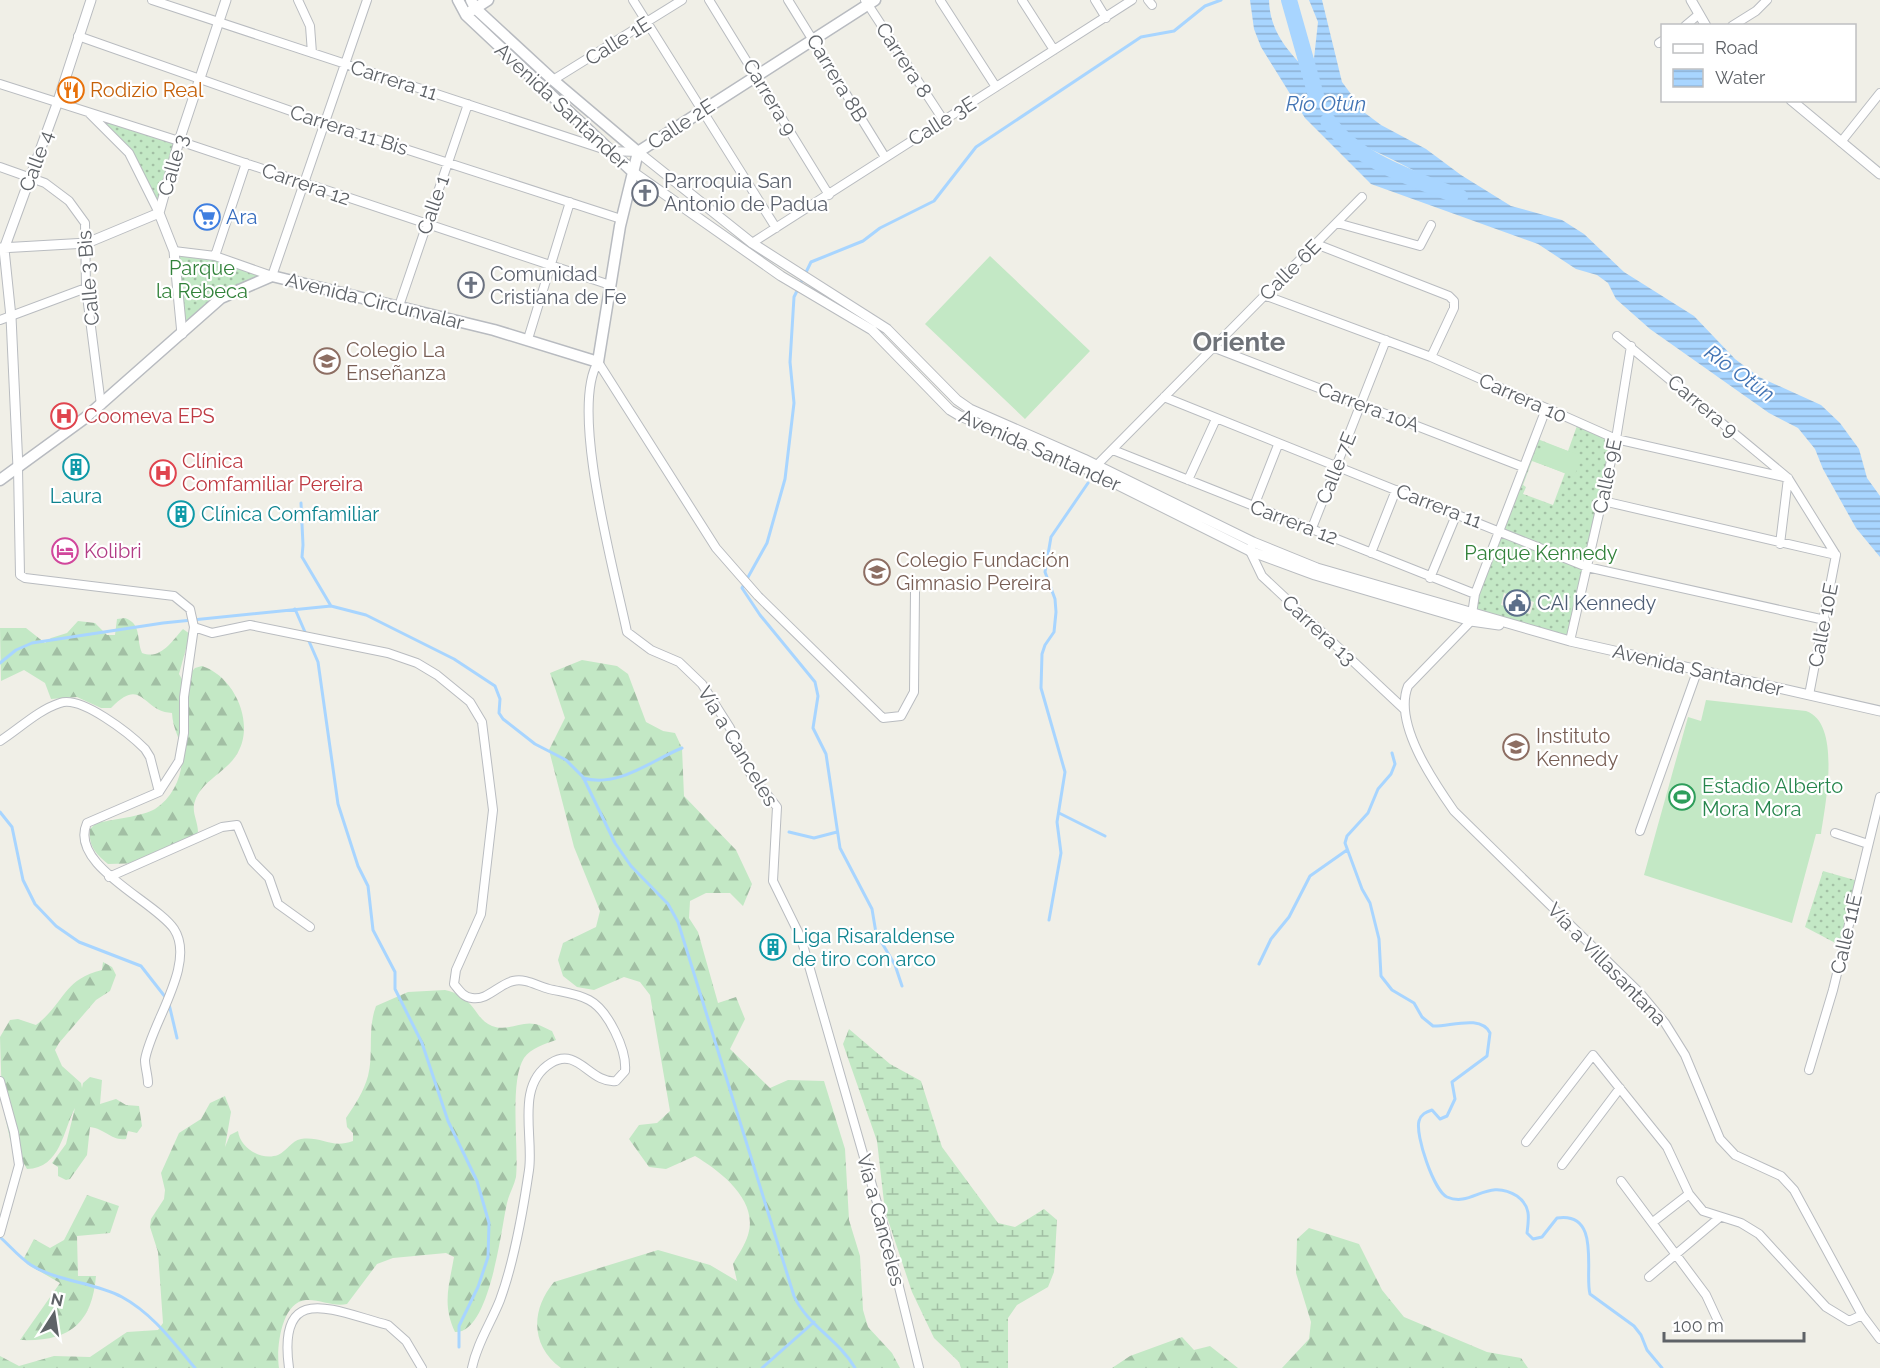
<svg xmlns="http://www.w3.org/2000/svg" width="1880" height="1368" viewBox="0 0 1880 1368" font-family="Raleway,sans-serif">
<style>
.grass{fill:url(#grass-dots);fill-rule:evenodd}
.forest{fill:url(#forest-firs)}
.wetland{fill:url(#wetland-marsh)}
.garden{fill:#c3e8c5}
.water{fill:url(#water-rules);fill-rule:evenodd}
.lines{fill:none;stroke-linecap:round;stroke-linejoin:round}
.stream{stroke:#a8d5ff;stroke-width:3}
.river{stroke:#a8d5ff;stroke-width:16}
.minor-casing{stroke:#b9bcc0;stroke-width:10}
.tertiary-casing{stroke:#b9bcc0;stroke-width:11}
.secondary-casing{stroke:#b8bbc0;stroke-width:13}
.minor{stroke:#fff;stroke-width:8}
.tertiary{stroke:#fff;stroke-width:9}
.secondary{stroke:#fff;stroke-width:10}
.labels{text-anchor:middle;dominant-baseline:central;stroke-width:4.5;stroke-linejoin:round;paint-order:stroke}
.street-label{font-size:20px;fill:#5e6267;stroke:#fff}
.food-label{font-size:20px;fill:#c56008;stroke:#fff;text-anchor:start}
.worship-label{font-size:20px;fill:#5b616d;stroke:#fff;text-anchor:start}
.shop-label{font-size:20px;fill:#366cbe;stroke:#fff;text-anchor:start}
.park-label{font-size:20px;fill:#32823a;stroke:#fff}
.education-label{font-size:20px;fill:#785e54;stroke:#fff;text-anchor:start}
.health-label{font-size:20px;fill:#be3a42;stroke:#fff;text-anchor:start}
.culture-label{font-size:20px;fill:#0d838f;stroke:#fff;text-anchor:start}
.hotel-label{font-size:20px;fill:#b23c85;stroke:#fff;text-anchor:start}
.service-label{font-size:20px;fill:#4e5e75;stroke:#fff;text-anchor:start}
.leisure-label{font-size:20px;fill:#27864d;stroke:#fff;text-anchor:start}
.water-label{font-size:21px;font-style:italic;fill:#4274b4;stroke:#fff}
.district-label{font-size:26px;font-weight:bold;fill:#6f7379;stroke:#fff}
</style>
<defs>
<pattern id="grass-dots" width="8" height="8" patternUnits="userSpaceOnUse" patternTransform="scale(1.5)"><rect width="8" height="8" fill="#c3e8c5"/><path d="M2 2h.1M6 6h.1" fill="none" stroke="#a2bfa4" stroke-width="1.8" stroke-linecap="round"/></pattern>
<pattern id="forest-firs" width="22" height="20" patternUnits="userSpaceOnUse" patternTransform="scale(1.5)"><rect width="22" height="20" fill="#c3e8c5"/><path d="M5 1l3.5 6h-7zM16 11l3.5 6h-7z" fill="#a2bfa4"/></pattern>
<pattern id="wetland-marsh" width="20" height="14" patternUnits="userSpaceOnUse" patternTransform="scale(1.5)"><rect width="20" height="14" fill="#c3e8c5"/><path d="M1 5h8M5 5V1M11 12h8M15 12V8" fill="none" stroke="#a2bfa4"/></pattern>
<pattern id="water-rules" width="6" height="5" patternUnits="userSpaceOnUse" patternTransform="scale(1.5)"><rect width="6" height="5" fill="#a8d5ff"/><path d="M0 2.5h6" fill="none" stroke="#8cb0d2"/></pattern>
</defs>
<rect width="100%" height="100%" fill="#f0efe7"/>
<path class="grass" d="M89 113 179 141 159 213 129 153Z
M174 251H188L272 276 239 289 182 334Z
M1578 423 1616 439 1570 641 1472 614 1475 594 1535 438 1568 451ZM1532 461 1565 473 1553 505 1523 494 1526 487 1523 485ZM1504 593 1534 602 1530 614 1501 605Z
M1823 871 1858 881 1843 947 1805 927Z"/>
<path class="forest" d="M125 618C142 624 136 639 142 653 161 660 171 642 183 629L190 634 179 674 183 681 195 668 202 666C236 677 257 727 235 757 223 774 202 781 195 801 191 812 198 821 198 832L192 838 175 843 144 863 108 864C96 854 88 846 90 829L96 823C111 820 143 816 155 809 175 796 185 771 181 748 179 735 173 730 172 713 142 712 143 675 111 708H101L77 697 51 699 45 683 24 670 1 681 0 628H26L45 643 51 638 67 633 78 621 95 623 107 635H115L117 619Z
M582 660 617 666 628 674 646 722 663 731 675 733 682 748 684 796 736 850 752 884 743 906 730 893H706L690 901 689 918 698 932 718 1003 736 997 745 1019 730 1049 770 1088 788 1080 824 1081 845 1149 849 1220 860 1256 863 1310 868 1327 892 1353 900 1368H561C530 1346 531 1309 554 1282L658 1250 710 1265 737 1281 733 1264C738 1255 745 1245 748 1235 759 1200 720 1171 695 1156L666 1169 649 1167 629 1139 639 1125 657 1123 670 1111 650 995 640 982 624 977 594 990 577 987 563 976 558 960 563 943 596 927 600 911 574 847 549 750 565 718 550 673Z
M103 962 112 967 116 975 110 991 96 1000 59 1043 55 1050 62 1066 81 1083 82 1088 83 1083 90 1077 102 1080 100 1104 116 1099 126 1105 139 1106 142 1126 137 1133 128 1131 126 1139C111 1141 106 1129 90 1127L87 1155 70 1179 66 1180 58 1176V1167L52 1163 66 1144 75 1108C63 1130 61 1168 27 1169L10 1139 2 1102 0 1037 10 1020 18 1019 36 1025C66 1002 62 980 102 970Z
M445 990C476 997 474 1019 492 1026 508 1032 520 1021 535 1024 541 1025 547 1029 552 1031L556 1040C545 1044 531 1048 524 1058 509 1081 519 1149 516 1177 514 1186 509 1194 507 1203 501 1229 490 1334 455 1332 442 1304 449 1286 454 1257L446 1253 393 1258 377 1264 347 1304C333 1307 320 1299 306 1300 281 1302 276 1349 279 1368H0V1356L19 1366 54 1356 90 1357 127 1332 158 1330 163 1323 158 1252 150 1227 151 1219 164 1199 165 1190 161 1173 179 1133 201 1119 210 1103 225 1096 231 1112 225 1147 230 1135 238 1131C240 1148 261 1161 278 1155 287 1151 291 1141 301 1139 322 1136 331 1149 353 1141V1133L347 1127 346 1118C355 1105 364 1091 368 1076 374 1053 367 1030 376 1006L408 992Z
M87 1195 119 1206 110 1233 77 1236 78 1276H96C92 1324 69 1342 20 1340L60 1283 27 1264 24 1258 34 1239 50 1248 64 1240Z
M1309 1228 1359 1244 1382 1290 1404 1317 1487 1352 1521 1358 1528 1368H1282L1309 1339 1311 1322 1296 1273 1297 1239Z
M1182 1337 1194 1350 1210 1346 1238 1368H1112L1130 1356Z"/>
<path class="wetland" d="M849 1029 890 1064 921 1081 942 1147 998 1223 1015 1227 1044 1209 1057 1220 1054 1272 1048 1287 1017 1305 1008 1318V1368H961L959 1362 934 1338 912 1292 885 1211 877 1141 843 1044Z"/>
<path class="garden" d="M990 256 1090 351 1025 419 925 324Z
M1543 442 1582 456 1574 477 1536 462Z
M1706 700 1806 711C1842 723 1825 806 1821 834H1816L1792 923 1644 875 1688 717 1701 721Z"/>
<path class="water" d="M1250 0H1269C1270 35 1291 53 1312 77L1318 22 1309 0H1322L1342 82 1365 113 1381 125 1426 149 1461 175 1511 206 1562 220 1584 234 1624 272 1694 316 1735 359 1759 377 1821 405 1840 423 1859 449 1867 478 1880 496V557L1856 528 1823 469 1815 449 1798 428 1769 413 1650 329 1616 299 1608 283 1597 275 1576 269 1538 244 1371 184 1305 118 1261 47 1254 29ZM1340 137C1359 143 1431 175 1441 190L1435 193C1400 180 1367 165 1339 139Z"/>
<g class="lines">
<path class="stream" d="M301 503 303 545 302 557 331 606
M295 609 318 662 338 804 358 866 368 886 373 930 395 972V989L422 1043 448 1121 477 1181 489 1223 488 1257 478 1287 459 1326V1347
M0 663 16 650 32 643 163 623 331 606 366 615 454 659 495 686 500 699 499 713 503 719 535 744 566 760 583 777 615 843 631 866 668 904 678 922 794 1296C807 1325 839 1340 855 1368
M1392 753 1395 764 1391 774 1378 789 1368 813 1347 836 1345 843 1362 889 1370 903 1379 939 1381 976 1392 990 1414 1003 1422 1017 1433 1026C1449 1027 1481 1014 1490 1033L1487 1056 1452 1082 1455 1099 1447 1116 1440 1119 1432 1110C1426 1112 1421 1114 1419 1121 1415 1135 1434 1191 1447 1197 1472 1208 1487 1177 1517 1196 1531 1206 1529 1218 1527 1233L1533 1239 1542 1237 1557 1218C1602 1211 1584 1274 1590 1294L1634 1326 1641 1335 1647 1350 1662 1368
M583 778C619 788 650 761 682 748
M0 812 12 827 23 880 35 904 56 926 79 942 141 966 166 998
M1059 813 1105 836
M789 832 814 838 837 832
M1049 920 1061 853 1057 822 1065 772 1041 688 1042 654 1045 645 1054 632 1056 612 1055 599 1045 572 1051 537 1088 483
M1259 964 1271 939 1289 917 1310 876 1347 850
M902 986 895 965 876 933 872 909 840 848 826 754 813 728 818 696 815 682 760 615 742 588 767 543 785 479 794 403 790 362 794 297 811 262 863 241 880 228 934 201 976 147 1141 37 1174 31 1205 6 1221 0
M169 1004 177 1038
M0 1237C10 1246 19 1257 31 1265 58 1282 94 1282 122 1297 153 1314 173 1342 195 1368
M762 1368 814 1322"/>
<path class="river" d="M1289 0 1317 99
M1328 121C1356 161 1416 180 1460 197"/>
<g class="minor-casing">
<path id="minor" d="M152 0 609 151 638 152
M298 0 310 26 312 53
M633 0 776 228
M709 0 829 195
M788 0 885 157
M865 0 944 121
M940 0 996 87
M1022 0 1054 50
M1095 0 1106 18
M1148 0 1152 5
M1685 26 1698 15
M1732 26 1756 11 1767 0
M78 36 325 123 621 219
M1659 43 1662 41
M553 80 682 0
M0 84 179 141 610 285
M90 114 129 153 159 213
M1841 142 1880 93
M0 167 45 183 69 201 85 223 86 288 101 405
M1337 223 1420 246 1431 225
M752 243 1132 0
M1316 244 1449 296 1454 301V308L1431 357
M174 251 215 256 272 276 367 0
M215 256 246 163
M1264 295 1431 357 1616 439 1788 478
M399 306 468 104
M0 320 86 288
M1617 336 1788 478 1836 555
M528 339 570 202
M1215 348 1523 467
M1164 397 1587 567 1825 620
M1546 409 1475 594 1471 621 1408 686C1393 723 1433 781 1454 811L1640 993 1665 1023 1685 1055 1720 1139 1735 1155 1781 1176 1794 1190 1862 1315 1880 1339
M1113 450 1475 594
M18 468 20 575 25 578 174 596 190 609 194 627 184 697V733L179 761 159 792 87 823C68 865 155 901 174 929 197 964 150 1025 145 1060 145 1067 148 1076 148 1083
M1093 469 1362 197
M1188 480 1216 419
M1603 501 1836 555
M1254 506 1278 445
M1312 528 1386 340
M1780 544 1788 478
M1251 547 1250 551 1262 576 1404 709
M1371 553 1396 490
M1430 578 1457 513
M915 591 914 692 901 716 883 718 758 596 716 548 598 362C569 409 615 574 627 632L651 650 679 662 702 684 730 728 750 773 777 807 773 881 801 938 886 1234 919 1368
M194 627 212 633 250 625 388 653 417 663 437 675 470 702 482 722 493 810 481 914 456 970 454 984C459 990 463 997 472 998 487 1001 499 984 513 981 526 978 537 986 549 989 562 992 576 993 589 1000 608 1010 627 1050 625 1071L616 1081C590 1084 578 1046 551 1063 515 1085 534 1136 529 1170 523 1211 514 1262 500 1300 491 1323 477 1343 472 1368
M1570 641 1616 439 1631 346
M1809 695 1836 555
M0 741C19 729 38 710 60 703 81 695 130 734 145 749L150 757 159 792
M1640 831 1698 669
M1835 833 1868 844
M109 877 222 827 237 825 252 861 269 878 278 904 310 927
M1809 1070 1833 990 1880 797
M0 1081 14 1132 19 1165 0 1233
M1526 1142 1593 1055 1667 1147 1689 1194 1703 1211 1741 1223 1759 1234 1826 1307 1849 1321 1862 1315
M1562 1165 1620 1088
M1621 1181 1706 1295 1719 1323
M1653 1222 1689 1194
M1649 1277 1720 1217
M289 1368C277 1280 334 1311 388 1325L406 1341 422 1368"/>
</g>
<g class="tertiary-casing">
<path id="tertiary" d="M1691 0 1706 26
M1791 100 1880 174
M638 152 752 243 887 329 957 400 970 409 1084 459 1253 542 1317 568 1570 641 1880 711
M633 172 781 276 872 330 950 410 960 416 1078 465 1250 551 1315 575 1471 621 1499 625
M0 248 87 243 159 213
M182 334 174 251 159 213 179 141 226 0
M18 468 11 317 4 249 57 104 91 0"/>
</g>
<g class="secondary-casing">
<path id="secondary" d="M458 0 466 15 633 172
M471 0 475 8 553 80 638 152
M471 11 488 0
M0 480 85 418 221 298 272 276 494 330 598 362 620 226 638 152 875 0"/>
</g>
<use href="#minor" class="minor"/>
<use href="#tertiary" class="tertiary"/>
<use href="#secondary" class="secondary"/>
</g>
<defs>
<g id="restaurant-ring" transform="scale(1.35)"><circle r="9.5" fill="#fff" stroke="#e8710a" stroke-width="1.5"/><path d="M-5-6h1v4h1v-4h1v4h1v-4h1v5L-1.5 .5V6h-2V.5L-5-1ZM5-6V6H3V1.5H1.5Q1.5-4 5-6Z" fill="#e8710a"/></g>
<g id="church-ring" transform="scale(1.35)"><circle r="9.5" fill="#fff" stroke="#6b7280" stroke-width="1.5"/><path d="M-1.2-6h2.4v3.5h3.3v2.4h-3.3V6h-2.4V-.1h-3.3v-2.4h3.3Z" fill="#6b7280"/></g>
<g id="supermarket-ring" transform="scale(1.35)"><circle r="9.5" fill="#fff" stroke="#3f7fe0" stroke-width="1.5"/><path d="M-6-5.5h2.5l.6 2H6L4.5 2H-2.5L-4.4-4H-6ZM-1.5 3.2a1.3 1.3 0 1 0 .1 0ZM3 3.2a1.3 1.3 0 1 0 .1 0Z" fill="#3f7fe0"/></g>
<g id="school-ring" transform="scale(1.35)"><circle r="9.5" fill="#fff" stroke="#8d6e63" stroke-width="1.5"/><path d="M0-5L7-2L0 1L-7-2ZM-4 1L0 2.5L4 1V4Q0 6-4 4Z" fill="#8d6e63"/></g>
<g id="hospital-ring" transform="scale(1.35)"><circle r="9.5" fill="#fff" stroke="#e0444e" stroke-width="1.5"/><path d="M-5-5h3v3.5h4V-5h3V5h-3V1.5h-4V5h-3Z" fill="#e0444e"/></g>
<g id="building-ring" transform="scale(1.35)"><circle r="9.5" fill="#fff" stroke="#0f9aa8" stroke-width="1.5"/><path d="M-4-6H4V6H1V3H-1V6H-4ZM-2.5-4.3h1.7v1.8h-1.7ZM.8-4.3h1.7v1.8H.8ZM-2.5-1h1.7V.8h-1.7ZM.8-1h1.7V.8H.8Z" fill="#0f9aa8"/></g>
<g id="hotel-ring" transform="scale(1.35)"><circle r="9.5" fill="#fff" stroke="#d1479c" stroke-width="1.5"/><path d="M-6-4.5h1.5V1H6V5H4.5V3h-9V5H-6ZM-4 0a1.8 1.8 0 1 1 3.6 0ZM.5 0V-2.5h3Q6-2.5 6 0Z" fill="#d1479c"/></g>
<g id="civic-ring" transform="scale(1.35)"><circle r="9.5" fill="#fff" stroke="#5c6f8a" stroke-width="1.5"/><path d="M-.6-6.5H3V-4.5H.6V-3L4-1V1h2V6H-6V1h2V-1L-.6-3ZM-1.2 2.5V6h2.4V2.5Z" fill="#5c6f8a"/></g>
<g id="stadium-ring" transform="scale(1.35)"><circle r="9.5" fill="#fff" stroke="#2e9e5b" stroke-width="1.5"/><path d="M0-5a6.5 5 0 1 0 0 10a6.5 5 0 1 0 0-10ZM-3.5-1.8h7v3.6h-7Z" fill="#2e9e5b"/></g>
</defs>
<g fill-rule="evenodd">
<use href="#restaurant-ring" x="71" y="90"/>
<use href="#church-ring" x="645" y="193"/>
<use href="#supermarket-ring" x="207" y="217"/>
<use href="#church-ring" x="471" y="285"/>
<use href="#school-ring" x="327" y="361"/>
<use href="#hospital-ring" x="64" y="416"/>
<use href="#building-ring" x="76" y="467"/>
<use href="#hospital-ring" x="163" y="473"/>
<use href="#building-ring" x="181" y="514"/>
<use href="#hotel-ring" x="65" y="551"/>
<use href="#school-ring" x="877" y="572"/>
<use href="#civic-ring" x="1517" y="603"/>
<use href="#school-ring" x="1516" y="747"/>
<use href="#stadium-ring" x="1682" y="797"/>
<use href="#building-ring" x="773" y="947"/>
</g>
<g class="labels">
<g class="street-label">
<text transform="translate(618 41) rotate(-32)">Calle 1E</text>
<text transform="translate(904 60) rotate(57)">Carrera 8</text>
<text transform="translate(837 78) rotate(59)">Carrera 8B</text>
<text transform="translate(394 80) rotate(18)">Carrera 11</text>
<text transform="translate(770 97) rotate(59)">Carrera 9</text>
<text transform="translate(562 106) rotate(43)">Avenida Santander</text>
<text transform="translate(942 121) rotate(-32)">Calle 3E</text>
<text transform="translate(681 124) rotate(-33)">Calle 2E</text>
<text transform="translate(349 130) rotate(18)">Carrera 11 Bis</text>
<text transform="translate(36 161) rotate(-70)">Calle 4</text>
<text transform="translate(173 165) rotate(-74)">Calle 3</text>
<text transform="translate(306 184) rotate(19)">Carrera 12</text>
<text transform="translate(433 205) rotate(-71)">Calle 1</text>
<text transform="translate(1290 270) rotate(-45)">Calle 6E</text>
<text transform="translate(88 278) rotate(-95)">Calle 3 Bis</text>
<text transform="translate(375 301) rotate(14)">Avenida Circunvalar</text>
<text transform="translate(1523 398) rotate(24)">Carrera 10</text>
<text transform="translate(1703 406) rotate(40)">Carrera 9</text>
<text transform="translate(1369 407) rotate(21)">Carrera 10A</text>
<text transform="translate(1040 450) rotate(24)">Avenida Santander</text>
<text transform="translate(1336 468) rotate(-68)">Calle 7E</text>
<text transform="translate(1607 476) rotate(-78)">Calle 9E</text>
<text transform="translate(1439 506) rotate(21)">Carrera 11</text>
<text transform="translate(1294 522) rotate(21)">Carrera 12</text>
<text transform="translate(1823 625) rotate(-79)">Calle 10E</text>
<text transform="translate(1319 630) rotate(43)">Carrera 13</text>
<text transform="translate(1698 670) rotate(13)">Avenida Santander</text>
<text transform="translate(738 746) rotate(59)">Vía a Canceles</text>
<text transform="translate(1846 934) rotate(-77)">Calle 11E</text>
<text transform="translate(1607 964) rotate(46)">Vía a Villasantana</text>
<text transform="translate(881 1220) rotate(75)">Vía a Canceles</text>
</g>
<g class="food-label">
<text x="90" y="90">Rodizio Real</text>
</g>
<g class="worship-label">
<text x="664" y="181">Parroquia San<tspan x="664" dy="23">Antonio de Padua</tspan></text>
<text x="490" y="274">Comunidad<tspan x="490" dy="23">Cristiana de Fe</tspan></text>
</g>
<g class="shop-label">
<text x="226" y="217">Ara</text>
</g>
<g class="park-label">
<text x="202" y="268">Parque<tspan x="202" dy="23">la Rebeca</tspan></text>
<text x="1541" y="553">Parque Kennedy</text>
</g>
<g class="education-label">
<text x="346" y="350">Colegio La<tspan x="346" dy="23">Enseñanza</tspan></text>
<text x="896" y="560">Colegio Fundación<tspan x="896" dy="23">Gimnasio Pereira</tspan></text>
<text x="1536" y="736">Instituto<tspan x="1536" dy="23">Kennedy</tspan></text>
</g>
<g class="health-label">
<text x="84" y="416">Coomeva EPS</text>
<text x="182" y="461">Clínica<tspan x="182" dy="23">Comfamiliar Pereira</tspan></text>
</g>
<g class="culture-label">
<text x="76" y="496" text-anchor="middle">Laura</text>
<text x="201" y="514">Clínica Comfamiliar</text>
<text x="792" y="936">Liga Risaraldense<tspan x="792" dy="23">de tiro con arco</tspan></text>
</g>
<g class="hotel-label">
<text x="84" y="551">Kolibri</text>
</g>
<g class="service-label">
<text x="1537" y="603">CAI Kennedy</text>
</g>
<g class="leisure-label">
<text x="1702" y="786">Estadio Alberto<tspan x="1702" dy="23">Mora Mora</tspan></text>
</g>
<g class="water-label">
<text x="1326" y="103">Río Otún</text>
<text transform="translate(1740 373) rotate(36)">Río Otún</text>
</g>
<g class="district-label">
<text x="1239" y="342">Oriente</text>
</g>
</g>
<rect x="1661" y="24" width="195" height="78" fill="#ffffff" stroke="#bfc0c2" stroke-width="1.5"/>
<rect x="1673" y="44" width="30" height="9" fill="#ffffff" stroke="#bfc0c2" stroke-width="1.5"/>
<text x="1715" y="54" font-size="18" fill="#5e6267">Road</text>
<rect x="1673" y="69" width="30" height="18" fill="url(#water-rules)" stroke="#bfc0c2" stroke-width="1.5"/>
<text x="1715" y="84" font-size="18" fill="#5e6267">Water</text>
<g transform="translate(54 1314) rotate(12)" stroke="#ffffff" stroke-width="4.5" paint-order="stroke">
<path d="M0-4.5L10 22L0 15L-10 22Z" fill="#5e6267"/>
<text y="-9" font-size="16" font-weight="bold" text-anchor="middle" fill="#5e6267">N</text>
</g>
<path d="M1664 1332v9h140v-9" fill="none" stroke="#5e6267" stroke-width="3"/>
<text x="1673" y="1332" font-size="18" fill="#5e6267" stroke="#ffffff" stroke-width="4.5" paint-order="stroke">100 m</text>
</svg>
